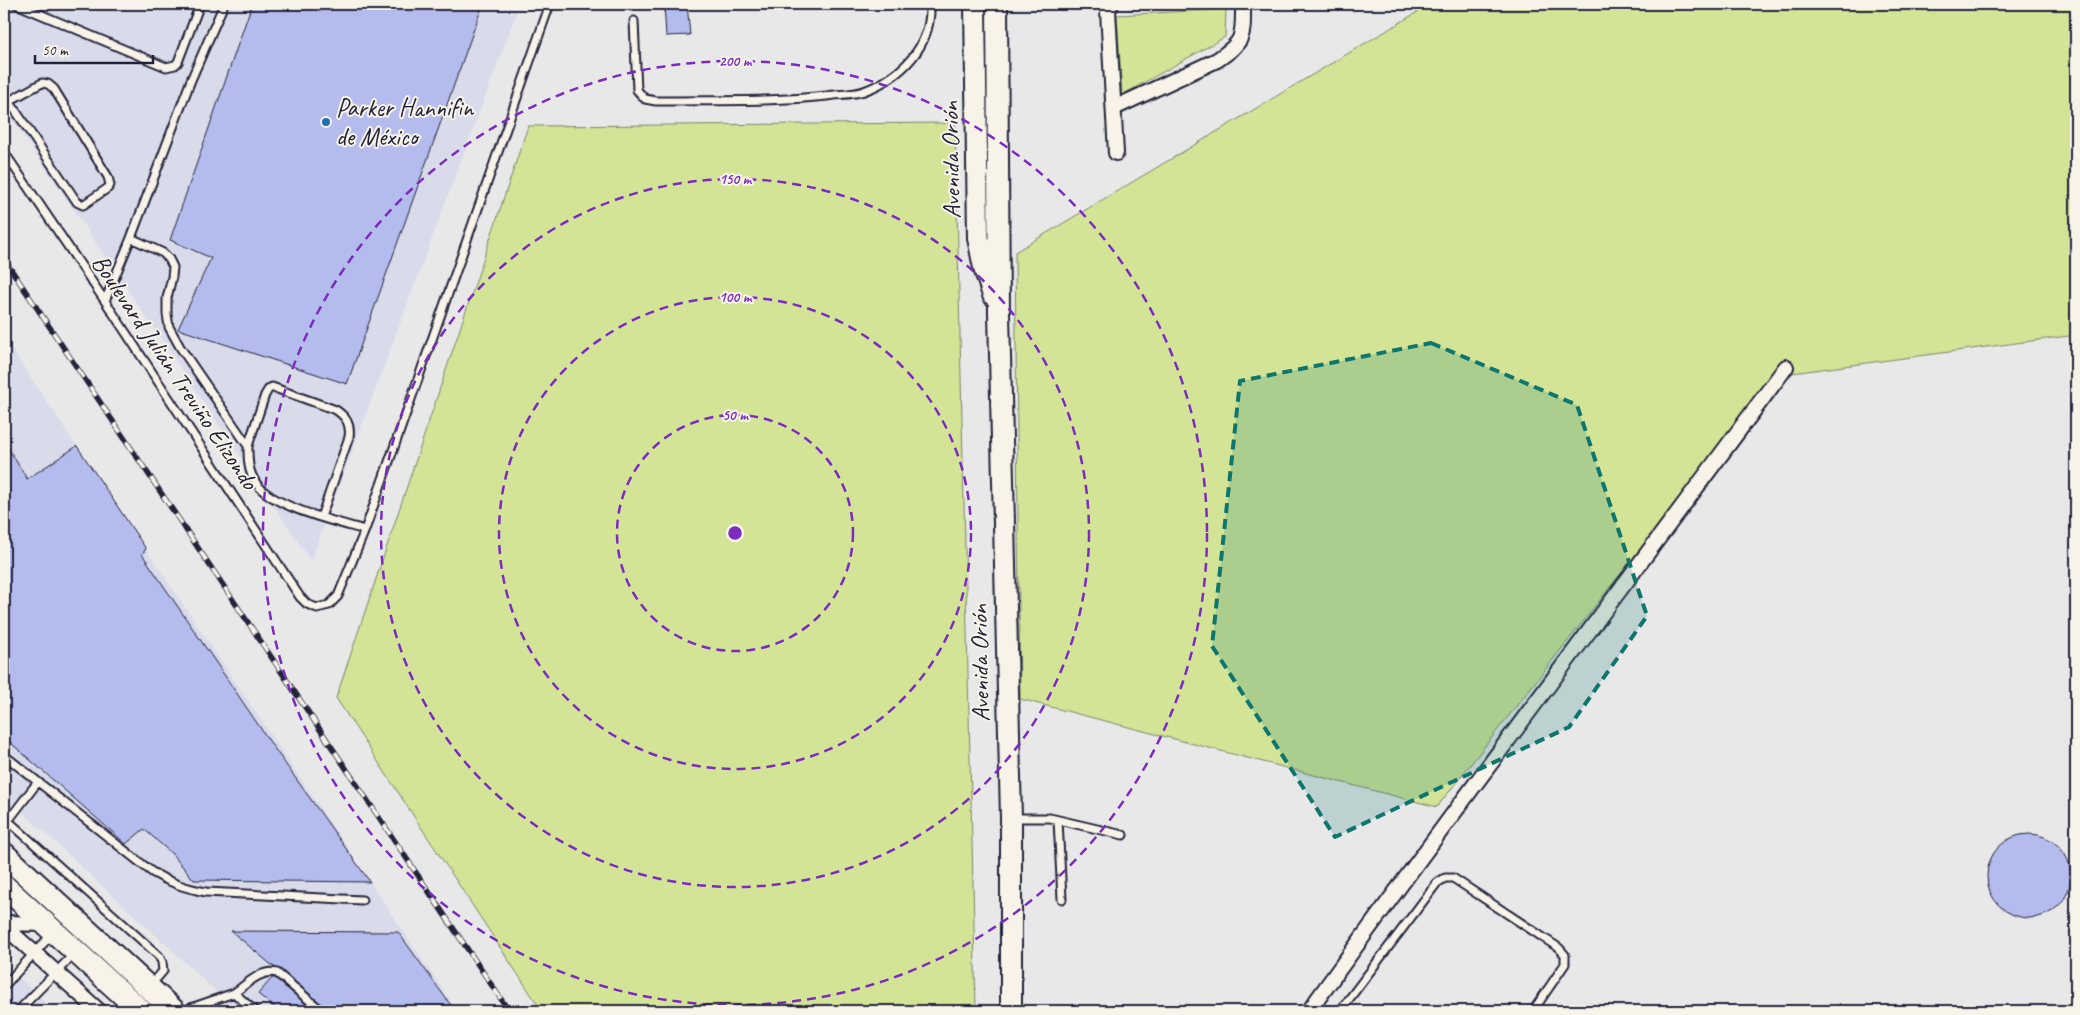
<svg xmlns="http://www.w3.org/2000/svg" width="2080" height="1015" viewBox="0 0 2080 1015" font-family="Caveat,sans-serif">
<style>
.built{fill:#d9dbea}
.green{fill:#d3e497;stroke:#7a8369}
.building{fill:#b3bced;stroke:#22223b}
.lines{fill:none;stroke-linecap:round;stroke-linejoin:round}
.lane-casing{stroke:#22223b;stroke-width:11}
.street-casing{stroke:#22223b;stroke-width:18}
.secondary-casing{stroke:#22223b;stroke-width:24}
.primary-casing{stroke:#22223b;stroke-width:26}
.lane{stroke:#f7f3e8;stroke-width:7}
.street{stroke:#f7f3e8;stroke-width:14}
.secondary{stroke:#f7f3e8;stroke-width:20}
.primary{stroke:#f7f3e8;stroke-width:22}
.rail-casing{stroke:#22223b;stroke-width:5.5}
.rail{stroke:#f7f3e8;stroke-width:4;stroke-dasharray:11;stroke-linecap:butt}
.marked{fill:#0f766e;fill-opacity:0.2;stroke:#0f766e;stroke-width:4;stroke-dasharray:10 6;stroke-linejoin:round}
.ring{fill:none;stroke:#7b2cbf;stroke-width:2.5;stroke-dasharray:9 6}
.poi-dot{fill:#1f6fb2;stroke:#f7f3e8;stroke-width:2}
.labels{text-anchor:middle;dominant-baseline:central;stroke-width:4;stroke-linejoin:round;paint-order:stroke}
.poi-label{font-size:25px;fill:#22223b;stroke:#f7f3e8;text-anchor:start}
.street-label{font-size:25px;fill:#22223b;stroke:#f7f3e8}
.centre{fill:#7b2cbf;stroke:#f7f3e8;stroke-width:2.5}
.ring-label{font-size:15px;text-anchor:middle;font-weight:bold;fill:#7b2cbf;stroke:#f7f3e8;stroke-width:4;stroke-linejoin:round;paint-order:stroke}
</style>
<rect width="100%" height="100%" fill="#e9e8e9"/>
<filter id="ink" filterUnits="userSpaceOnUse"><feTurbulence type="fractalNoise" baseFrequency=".02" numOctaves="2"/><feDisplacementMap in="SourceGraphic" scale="10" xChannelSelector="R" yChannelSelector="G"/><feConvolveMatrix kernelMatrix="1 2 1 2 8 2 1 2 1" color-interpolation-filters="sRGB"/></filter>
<g filter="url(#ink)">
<path class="built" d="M4 4H520L311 561 4 107Z
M4 338 457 1011H237L4 795Z
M4 963 54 1011H4Z"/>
<path class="green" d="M1431 4H2076V335L1777 375 1437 807 1020 699 1015 252Z
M1226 9 1225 37 1122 95 1117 15Z
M955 123 976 1011H542L336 698 528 126Z"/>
<path class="building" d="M252 4H483L347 384 178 329 211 258 170 240Z
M664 4H687L690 35 666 36Z
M4 441 27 479 77 446 146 549 142 554 274 748 370 882 194 880 172 854 144 829 126 844 4 737Z
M1987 876a42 42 0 1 1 84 0a42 42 0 1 1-84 0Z
M231 931 398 932 455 1011H327L325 1007 280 969 274 967Z
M272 978H275L314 1011H279L258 994Z"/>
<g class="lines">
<g class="lane-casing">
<path id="lane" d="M16 4 166 67 175 65 178 62 200 4
M634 21 637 90 645 99 656 101C713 100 770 102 827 96 838 94 853 95 864 91 902 77 932 46 930 4
M4 93 9 101 77 202 83 205 108 188 110 185 108 177 54 89 48 84 42 83 9 101
M4 152 105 301 300 597 307 604 317 608 329 605 338 596 365 530 550 4
M131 238 163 253 169 259 173 267 172 277 167 298V314L169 327 180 347 248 446C248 460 248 471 256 483 272 507 337 522 365 530
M105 301 131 238 191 80 224 4
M248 446 265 395 268 390 272 387 336 410C346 417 351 424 349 437L321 517
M4 755 152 872C170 883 185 888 206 892L362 900
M4 817 159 956 162 962 163 971 151 985
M1014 818H1050L1123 835
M1058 820 1062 899
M4 826 37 783
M4 986 53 933
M234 993C247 984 261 969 277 973L322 1011
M18 1011 74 954
M182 1011 234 993 255 1011
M1340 1011 1437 883 1445 878H1453L1559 948 1565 955V964L1533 1011"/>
</g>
<g class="street-casing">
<path id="street" d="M1111 4 1108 11 1116 153
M1114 108 1217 60C1245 41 1243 37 1243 4
M4 923 46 924
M4 926 99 1011
M1309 1011C1465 794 1627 582 1786 367"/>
</g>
<g class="secondary-casing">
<path id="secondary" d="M975 4 978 238 984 268 993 295
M997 4 999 313 1011 818V1011"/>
</g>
<g class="primary-casing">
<path id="primary" d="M4 854 174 1011
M4 886 141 1011"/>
</g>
<use href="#lane" class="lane"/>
<use href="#street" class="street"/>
<use href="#secondary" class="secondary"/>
<use href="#primary" class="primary"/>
<g class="rail-casing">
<path id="rail" d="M4 259 509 1011"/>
</g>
<use href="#rail" class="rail"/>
</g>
</g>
<path class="marked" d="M1431 343 1577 405 1647 616 1569 727 1335 837 1212 646 1240 381Z"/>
<g class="ring">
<circle cx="735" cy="533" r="118"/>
<circle cx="735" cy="533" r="236"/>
<circle cx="735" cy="533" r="354"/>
<circle cx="735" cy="533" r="472"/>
</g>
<circle class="poi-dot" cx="326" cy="122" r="5"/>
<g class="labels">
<g class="poi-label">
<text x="336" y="108">Parker Hannifin<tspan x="336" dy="29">de México</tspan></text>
</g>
<g class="street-label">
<text transform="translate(951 160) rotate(-91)">Avenida Orión</text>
<text transform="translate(175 372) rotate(56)">Boulevard Julián Treviño Elizondo</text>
<text transform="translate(980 663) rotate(-91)">Avenida Orión</text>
</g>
</g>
<circle cx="735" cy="533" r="8" class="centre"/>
<g class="ring-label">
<text x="735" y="66">200 m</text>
<text x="735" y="184">150 m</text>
<text x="735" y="302">100 m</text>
<text x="735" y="420">50 m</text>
</g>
<rect width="2080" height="1015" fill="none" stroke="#f7f3e8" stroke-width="20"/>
<rect x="10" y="10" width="2060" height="995" fill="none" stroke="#22223b" stroke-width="2" filter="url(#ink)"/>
<path d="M35 55v8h118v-8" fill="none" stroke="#22223b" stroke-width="2.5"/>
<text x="42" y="55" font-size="15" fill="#22223b" stroke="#f7f3e8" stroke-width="4" paint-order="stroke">50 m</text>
</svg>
